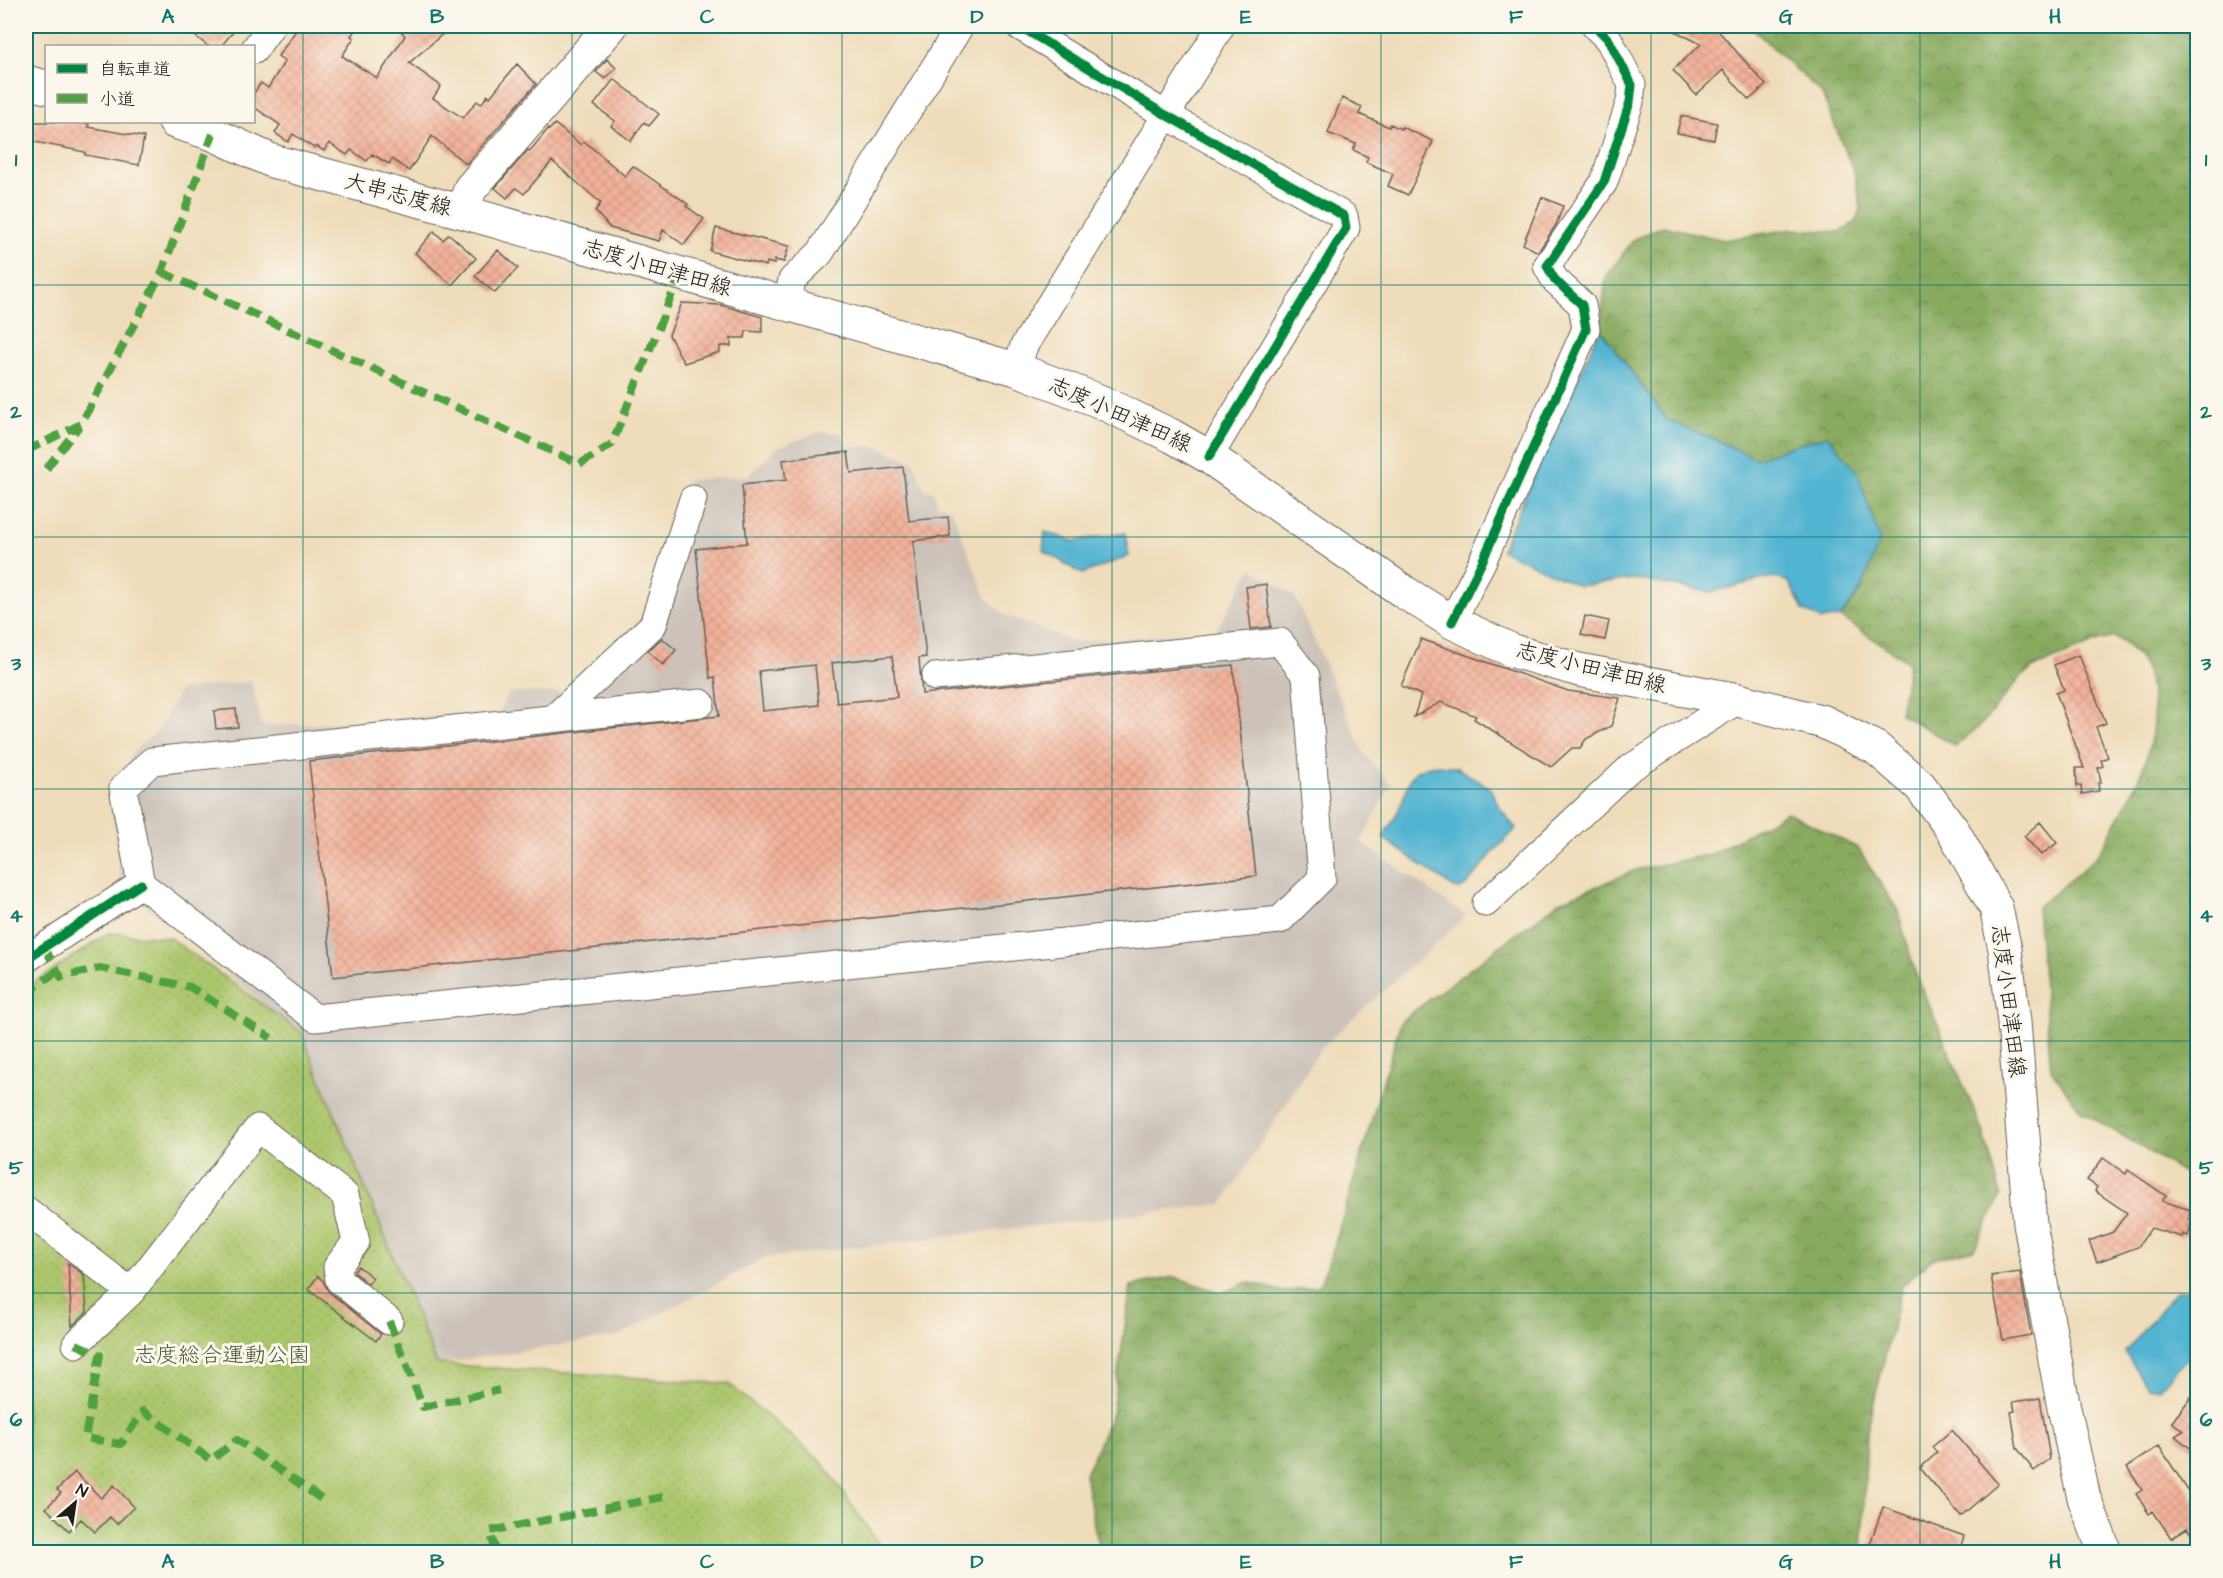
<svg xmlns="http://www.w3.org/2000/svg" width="2223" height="1578" viewBox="0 0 2223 1578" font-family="'Architects Daughter','Klee One',sans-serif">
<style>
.industrial{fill:#ccc2b9}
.forest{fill:url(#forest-crowns);stroke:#52643e;stroke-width:1.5}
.park{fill:url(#park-dots);stroke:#647144;stroke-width:1.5}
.water{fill:#52b4d1;stroke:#376876;stroke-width:1.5}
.building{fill:url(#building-cross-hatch);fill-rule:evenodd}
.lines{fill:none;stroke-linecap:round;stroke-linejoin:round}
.minor-casing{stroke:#665f53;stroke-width:29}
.major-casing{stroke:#665f53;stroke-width:35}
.minor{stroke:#fff;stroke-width:27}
.major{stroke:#fff;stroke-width:33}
.quiet{stroke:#4fa141;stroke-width:8;stroke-dasharray:15 8;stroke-linecap:butt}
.cycleway-casing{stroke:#fbf7ec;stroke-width:13}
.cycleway{stroke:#00873e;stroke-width:9}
.grid{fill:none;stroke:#0f766e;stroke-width:1.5;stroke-opacity:0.55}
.labels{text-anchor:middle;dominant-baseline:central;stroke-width:6;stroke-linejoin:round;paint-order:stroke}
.street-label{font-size:22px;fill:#1c1c1c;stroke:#fbf7ec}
.park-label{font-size:22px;fill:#4e5838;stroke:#fbf7ec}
.neatline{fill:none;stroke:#0f766e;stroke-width:2}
.grid-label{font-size:20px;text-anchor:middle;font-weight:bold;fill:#0f766e}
</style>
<defs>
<pattern id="forest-crowns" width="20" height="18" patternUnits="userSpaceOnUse" patternTransform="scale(1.5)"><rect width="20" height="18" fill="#89ab60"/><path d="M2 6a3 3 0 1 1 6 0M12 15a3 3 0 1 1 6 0" fill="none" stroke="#6f8a4e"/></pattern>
<pattern id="park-dots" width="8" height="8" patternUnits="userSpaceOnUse" patternTransform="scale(1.5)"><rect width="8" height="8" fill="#acc66c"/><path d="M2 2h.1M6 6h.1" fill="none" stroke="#93aa5d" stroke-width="1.8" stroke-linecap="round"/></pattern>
<pattern id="building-cross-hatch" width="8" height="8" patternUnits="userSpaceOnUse" patternTransform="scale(1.5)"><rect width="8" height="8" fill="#f3b29a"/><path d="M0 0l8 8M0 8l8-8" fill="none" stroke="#d09884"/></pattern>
</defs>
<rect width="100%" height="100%" fill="#fbf7ec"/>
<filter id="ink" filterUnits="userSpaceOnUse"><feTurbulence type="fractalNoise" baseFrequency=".0167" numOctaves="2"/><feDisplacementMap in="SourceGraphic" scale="12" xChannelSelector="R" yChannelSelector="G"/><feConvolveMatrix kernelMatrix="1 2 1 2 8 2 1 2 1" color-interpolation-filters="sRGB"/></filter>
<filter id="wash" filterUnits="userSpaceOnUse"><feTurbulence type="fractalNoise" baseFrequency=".008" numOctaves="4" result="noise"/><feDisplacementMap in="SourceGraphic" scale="24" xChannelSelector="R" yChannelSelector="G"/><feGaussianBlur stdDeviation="1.35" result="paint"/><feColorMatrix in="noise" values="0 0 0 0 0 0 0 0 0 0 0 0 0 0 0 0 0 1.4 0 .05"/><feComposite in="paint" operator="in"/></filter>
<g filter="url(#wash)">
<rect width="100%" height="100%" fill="#efdcba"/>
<path class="industrial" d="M820 432 841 433 849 448 874 446 913 461 925 490 934 491 937 504 951 509 987 599 1005 615 1073 642 1215 632 1252 568 1295 597 1364 753 1391 785 1361 842 1466 916 1322 1047 1222 1204 765 1258 619 1336 437 1364 302 1032 273 1011 121 885 111 792 134 751 159 730 180 690 251 681 262 726 498 714 509 693 570 692 644 616 689 480 748 476 778 447Z"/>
<path class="forest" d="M1750 26H2197V1181L2081 1111 2051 1070 2037 907C2056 891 2078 875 2096 857 2106 846 2112 829 2119 817 2141 778 2160 737 2151 692 2146 664 2139 652 2115 637L2101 640 2038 666 2023 675 1980 726 1955 746 1900 713 1909 663 1841 617 1862 588 1798 444 1756 459 1714 439 1668 421 1600 329 1606 277 1634 239 1663 226 1724 240 1792 229 1841 232 1855 222 1861 208 1855 175 1822 94Z
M1787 812 1858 848 1898 911 1915 972 1983 1131 2001 1195 1974 1249 1932 1259 1902 1286 1867 1431 1862 1552H1099L1085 1474 1112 1414 1131 1286 1174 1277 1222 1293 1248 1282 1284 1292 1319 1286 1333 1250 1401 1021 1559 902 1636 870 1711 854Z"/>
<path class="park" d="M109 933 170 938 301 1032 437 1364 729 1384 822 1462 884 1552H26V988Z"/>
<path class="water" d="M1600 329 1668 421 1714 439 1756 459 1798 444 1828 436 1857 471 1880 540 1862 588 1841 617 1821 620 1803 610 1789 582 1772 577 1711 592 1633 579 1579 586 1501 550Z
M1045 532 1073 541 1125 533 1129 556 1082 574 1043 550Z
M1438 765 1455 767 1489 787 1502 811 1516 829 1495 850 1467 885 1460 889 1454 888 1383 838C1389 828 1395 818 1400 807 1411 783 1405 768 1438 765Z
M2177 1290 2197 1291V1347L2159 1389 2147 1387 2125 1352Z"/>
<g id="blocks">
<path class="building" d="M182 26H238L221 46H208Z
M299 26H358L351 36 354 38 342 56 377 78 405 36 397 26H452L409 63 441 86 433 98 463 118 477 101 481 104 488 95 490 97 517 64 536 84 466 164 432 136 409 171 392 159 389 164 372 154 367 161 351 150 347 155 329 143 324 151 316 146 314 148 293 134 288 142 275 133 280 125 254 107V93L261 83 268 88 285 61 278 56Z
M1665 26H1714L1766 85 1749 100 1723 70 1696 95 1673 70 1701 44Z
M607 59 616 68 605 79 596 72Z
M614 79 659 114 649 126 644 122 631 141 611 126 615 121 594 105Z
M1342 98 1362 107 1359 114 1389 127 1390 124 1401 129 1402 127 1433 141 1408 195 1388 186 1393 174 1366 162 1368 157 1353 150 1356 144 1328 133Z
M1681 116 1717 123 1714 140 1677 133Z
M34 122H77L89 124 88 127 144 137 139 165 85 155V152L30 141Z
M555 124 581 145 584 141 625 176 633 166 688 204 686 206 704 219 684 245 663 230 659 241 610 228 595 211 601 203 552 161 524 194 516 188 507 198 495 188 528 150 530 151 548 129 549 130Z
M1542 197 1563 206 1556 225 1538 252 1523 244Z
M716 228 789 246 784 262 775 260 774 264 767 262 766 266 710 251Z
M434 231 443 240 449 234 476 258 452 285 415 253Z
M498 250 518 268 495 293 475 276Z
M682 303 721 305 762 317V332L746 331 745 338H731V346H720V352L684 363 669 335Z
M848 452 851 473 903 467 909 521 948 517 950 536 913 541 926 657 919 658 922 694 1202 666V668L1233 665 1256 876 333 977 309 761 719 716 715 677 710 678 696 549 747 543 742 485 786 480 783 460ZM892 656 897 697 837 703 832 663ZM815 665 819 705 763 711 759 671Z
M1266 584 1271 627 1251 629 1246 587Z
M1585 616 1609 621 1605 640 1581 635Z
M662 638 676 650 663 665 648 651Z
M1421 639 1568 691 1620 698 1611 726 1586 739 1580 748H1572L1551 767 1474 719 1476 716 1441 702 1414 717 1421 695 1401 686Z
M2079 655 2106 723 2096 727 2108 757 2101 760 2103 766 2098 768 2101 782 2098 783 2099 791 2082 794 2081 786H2077L2076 768H2084L2056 693 2064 690 2054 665Z
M236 709 238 727 216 729 214 711Z
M2040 822 2057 843 2041 855 2024 836Z
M2103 1158 2126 1174 2128 1170 2166 1196 2162 1201 2191 1210 2188 1219 2192 1220 2188 1236 2183 1234 2182 1237 2151 1228 2138 1247 2097 1262 2089 1241 2113 1232 2127 1213 2095 1191 2097 1187 2087 1180Z
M68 1263 84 1275 87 1312 72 1326Z
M358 1266 373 1278 368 1284 354 1272Z
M2020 1272 2031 1335 2003 1340 1991 1276Z
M318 1276 323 1281 329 1292 381 1334 376 1341 308 1289Z
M2198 1388V1454L2175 1436 2183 1431 2172 1422Z
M2040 1398 2050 1459 2034 1471 2017 1448 2011 1412 2015 1411 2013 1402Z
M1952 1430 1998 1484 1961 1516 1920 1468 1937 1453 1932 1447Z
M2159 1446 2198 1506V1544L2187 1528 2171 1538 2153 1511 2149 1514 2136 1494 2142 1490 2127 1467Z
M75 1472 101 1498 114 1485 134 1507 117 1524 110 1517 95 1532 81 1519 69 1531 46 1508 61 1493 57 1490Z
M1883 1507 1964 1536 1959 1552H1867Z"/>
</g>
</g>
<g filter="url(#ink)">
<use href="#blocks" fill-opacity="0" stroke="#665f53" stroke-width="1.5"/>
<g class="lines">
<g class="minor-casing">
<path id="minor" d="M1019 26 1166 115 1344 216 1346 228 1209 457
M254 50 271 26
M787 304 792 280 820 253 960 26
M1016 369 1024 346 1221 26
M1452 622 1482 562 1586 329 1582 305 1555 280 1547 266 1604 182 1630 102 1632 85 1609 40 1595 26
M701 703 152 761 123 788 141 884 315 1018 1280 920 1322 878 1306 676 1280 642 935 677
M554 718 653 625 693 499
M1486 903 1629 769 1738 700
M26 959 141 884
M26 1210 131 1292
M76 1344 131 1292 258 1128 345 1195 356 1242 337 1267 339 1280 389 1321"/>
</g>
<g class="major-casing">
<path id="major" d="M26 82 46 87
M175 122 213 134 272 161 463 212 1016 369 1099 401 1172 436 1209 457 1404 592 1452 622 1513 651 1579 670 1738 700 1824 722 1876 748 1920 786 1954 832 1996 908 2005 949 2014 1022 2030 1224 2064 1408 2084 1498 2105 1552
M463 212 470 189 611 26"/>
</g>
<use href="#minor" class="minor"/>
<use href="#major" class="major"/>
<path class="quiet" d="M162 272 580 464 612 444 680 274
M26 451 81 424 162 272 213 134
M46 469 79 426
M44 947 61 977 100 968 190 987 271 1038
M26 994 57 971
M389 1321 423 1407 499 1390
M76 1344 100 1355 85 1438 121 1444 143 1411 211 1460 237 1440 324 1501
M496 1552 490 1531 663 1497"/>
<g class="cycleway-casing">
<path id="cycleway" d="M1019 26 1166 115 1344 216 1346 228 1209 457
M1452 622 1482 562 1586 329 1582 305 1555 280 1547 266 1604 182 1630 102 1632 85 1609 40 1595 26
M26 959 141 884"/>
</g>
<use href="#cycleway" class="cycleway"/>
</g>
</g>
<path class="grid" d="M303 26V1552M572 26V1552M842 26V1552M1112 26V1552M1381 26V1552M1651 26V1552M1920 26V1552M26 285H2198M26 537H2198M26 789H2198M26 1041H2198M26 1293H2198"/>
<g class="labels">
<g class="street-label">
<text transform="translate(398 195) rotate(15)">大串志度線</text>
<text transform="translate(657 268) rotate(16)">志度小田津田線</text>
<text transform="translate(1120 415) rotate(24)">志度小田津田線</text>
<text transform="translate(1591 668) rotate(14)">志度小田津田線</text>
<text transform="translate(2008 1001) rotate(83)">志度小田津田線</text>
</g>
<g class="park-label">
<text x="222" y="1355">志度総合運動公園</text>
</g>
</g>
<rect width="2223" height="1578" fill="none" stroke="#fbf7ec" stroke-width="66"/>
<rect x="45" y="45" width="210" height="78" fill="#fbf7ec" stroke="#a29f99" stroke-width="1.5"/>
<rect x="57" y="64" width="30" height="9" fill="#00873e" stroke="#a29f99" stroke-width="1.5"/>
<text x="99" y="75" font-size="18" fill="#1c1c1c">自転車道</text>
<rect x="57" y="94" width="30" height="9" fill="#4fa141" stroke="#a29f99" stroke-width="1.5"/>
<text x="99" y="105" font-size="18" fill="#1c1c1c">小道</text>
<g transform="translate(75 1503) rotate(29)" stroke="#fbf7ec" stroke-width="4.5" paint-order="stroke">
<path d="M0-4.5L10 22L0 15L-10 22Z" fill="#1c1c1c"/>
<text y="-9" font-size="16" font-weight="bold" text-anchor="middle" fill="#1c1c1c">N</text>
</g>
<rect x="33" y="33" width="2157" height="1512" class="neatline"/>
<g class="grid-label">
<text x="168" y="23">A</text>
<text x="437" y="23">B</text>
<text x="707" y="23">C</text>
<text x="977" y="23">D</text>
<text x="1246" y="23">E</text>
<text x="1516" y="23">F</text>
<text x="1786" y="23">G</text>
<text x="2055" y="23">H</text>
<text x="16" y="166">1</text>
<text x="2206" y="166">1</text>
<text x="16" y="418">2</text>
<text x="2206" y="418">2</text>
<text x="16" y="670">3</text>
<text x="2206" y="670">3</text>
<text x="16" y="922">4</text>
<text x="2206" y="922">4</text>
<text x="16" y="1174">5</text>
<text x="2206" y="1174">5</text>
<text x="16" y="1426">6</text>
<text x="2206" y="1426">6</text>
<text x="168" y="1568">A</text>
<text x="437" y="1568">B</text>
<text x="707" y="1568">C</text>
<text x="977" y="1568">D</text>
<text x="1246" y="1568">E</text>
<text x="1516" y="1568">F</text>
<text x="1786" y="1568">G</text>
<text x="2055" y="1568">H</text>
</g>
</svg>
